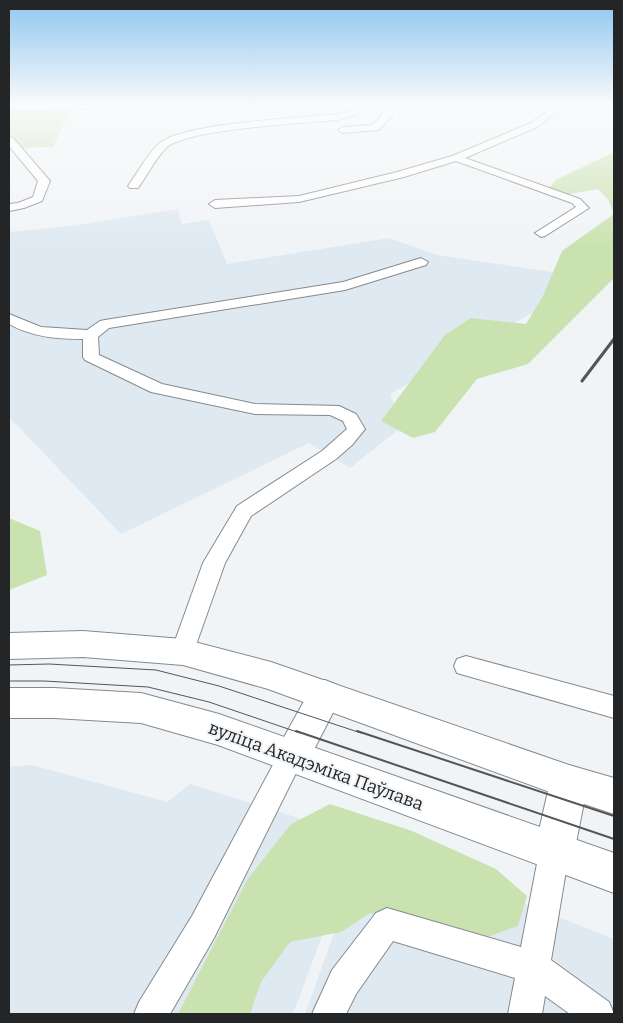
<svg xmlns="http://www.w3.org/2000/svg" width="623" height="1023" viewBox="0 0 623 1023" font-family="Bitter,serif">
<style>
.built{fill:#dfe9f1}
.green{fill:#cae2af}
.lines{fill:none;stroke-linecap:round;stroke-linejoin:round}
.lane-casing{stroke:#878a8c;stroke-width:2}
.street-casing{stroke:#878a8c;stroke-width:2}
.secondary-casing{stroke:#878a8c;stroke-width:2}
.lane{fill:#fff;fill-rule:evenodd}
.street{fill:#fff;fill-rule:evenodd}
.secondary{fill:#fff;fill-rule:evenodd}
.tram-far1{stroke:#545557;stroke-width:1}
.tram{stroke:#545557;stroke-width:2}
.rail{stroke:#545557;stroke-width:3}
.labels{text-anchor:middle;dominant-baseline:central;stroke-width:4;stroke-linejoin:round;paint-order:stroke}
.near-street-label{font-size:18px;fill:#242526;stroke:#f1f4f7}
</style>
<rect width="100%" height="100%" fill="#f1f4f7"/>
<path class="built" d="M178 209 182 224 209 220 227 264 389 238 437 255 558 273 541 308 390 394 404 425 350 468 309 443 121 534 9 417V232L71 226Z
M32 765 167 802 190 784 359 837 293 1014H9V767Z
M367 841 614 939V1014H305Z"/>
<path class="green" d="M72 105 53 147 9 148V107Z
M614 152V214L608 199 598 189 569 194 549 188 556 180Z
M614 214V278L528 364 477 379 435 432 413 438 381 421 445 335 471 318 526 324 543 296 562 251Z
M9 518 40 531 47 575 9 590Z
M330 804 412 831 496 869 527 896 518 926 479 940 370 913 341 932 290 942 261 982 250 1014H178L247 880 291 824Z"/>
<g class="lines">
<g class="lane-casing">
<path id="lane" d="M144 104 140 107 19 111 14 108C24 100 125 104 144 104Z
M359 104H369L357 114 338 120C306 123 185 129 166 148 155 159 147 176 138 188H130L128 186C136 175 150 150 160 143 184 123 301 118 337 114L351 110Z
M382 104H391L392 115 379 130 343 133 338 130 343 127 373 125 382 115Z
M557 104H567L537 127 465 158 580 199 589 208 545 236 541 237 535 233 576 207 572 203 456 161 404 177 299 202 215 208 209 204 215 200 299 196 397 172 452 156 531 123Z
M9 137 13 138 50 181 42 201 24 208 9 211V204L18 203 33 197 38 181 9 146Z
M421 258 428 262 426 265 345 290 109 328 98 337 99 355 162 384 255 404 339 406 356 414 365 429 352 445 336 459 251 516 225 563 191 659 183 662 175 659 171 652 203 563 237 506 322 451 347 429 343 421 330 415 255 414 151 392 85 360 83 357V339C57 339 32 337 9 324V314L41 327 87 330 100 321 105 320 343 282Z
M466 656 614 696V718L457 673 454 666 457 659Z
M291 745 300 748 304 757 214 938 170 1014H134L139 1002 192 916 282 748Z
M554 838 564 843 569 853 551 960 609 1002 614 1014H570L545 996 542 1014H508L515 978 393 941 356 994 346 1014H312L332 970 376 913 387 908 521 947 539 853 544 843Z"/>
</g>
<g class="street-casing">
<path id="street" d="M325 680 337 685 342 695 304 769 291 774 278 769 273 757 313 685Z
M569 765 582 770 588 782 574 853 568 867 554 873 540 867 534 853 550 782 556 770Z"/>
</g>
<g class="secondary-casing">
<path id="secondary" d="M83 631 183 639 271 662 569 765 614 778V814L569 799 268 689 183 665 83 657 9 659V633Z
M9 688H54L141 693 219 714 614 853V893L218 745 141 723 54 718H9Z"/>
</g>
<use href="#lane" class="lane"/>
<use href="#street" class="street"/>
<use href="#secondary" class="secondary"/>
<path class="tram-far1" d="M9 665 49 664 156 670 219 686 361 733
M9 681H44L148 687 209 702 300 733"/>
<path class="tram" d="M296 731 614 839
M357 731 614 816"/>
<path class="rail" d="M582 381 614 339"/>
</g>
<linearGradient id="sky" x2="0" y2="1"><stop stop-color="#8fc6f0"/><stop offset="0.42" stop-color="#f9fafb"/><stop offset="1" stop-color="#f9fafb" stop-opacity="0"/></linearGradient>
<rect width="623" height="248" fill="url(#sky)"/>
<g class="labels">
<g class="near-street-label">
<text transform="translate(316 766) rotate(20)">вуліца Акадэміка Паўлава</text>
</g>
</g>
<rect width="623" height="1023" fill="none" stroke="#242526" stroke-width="20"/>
</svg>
